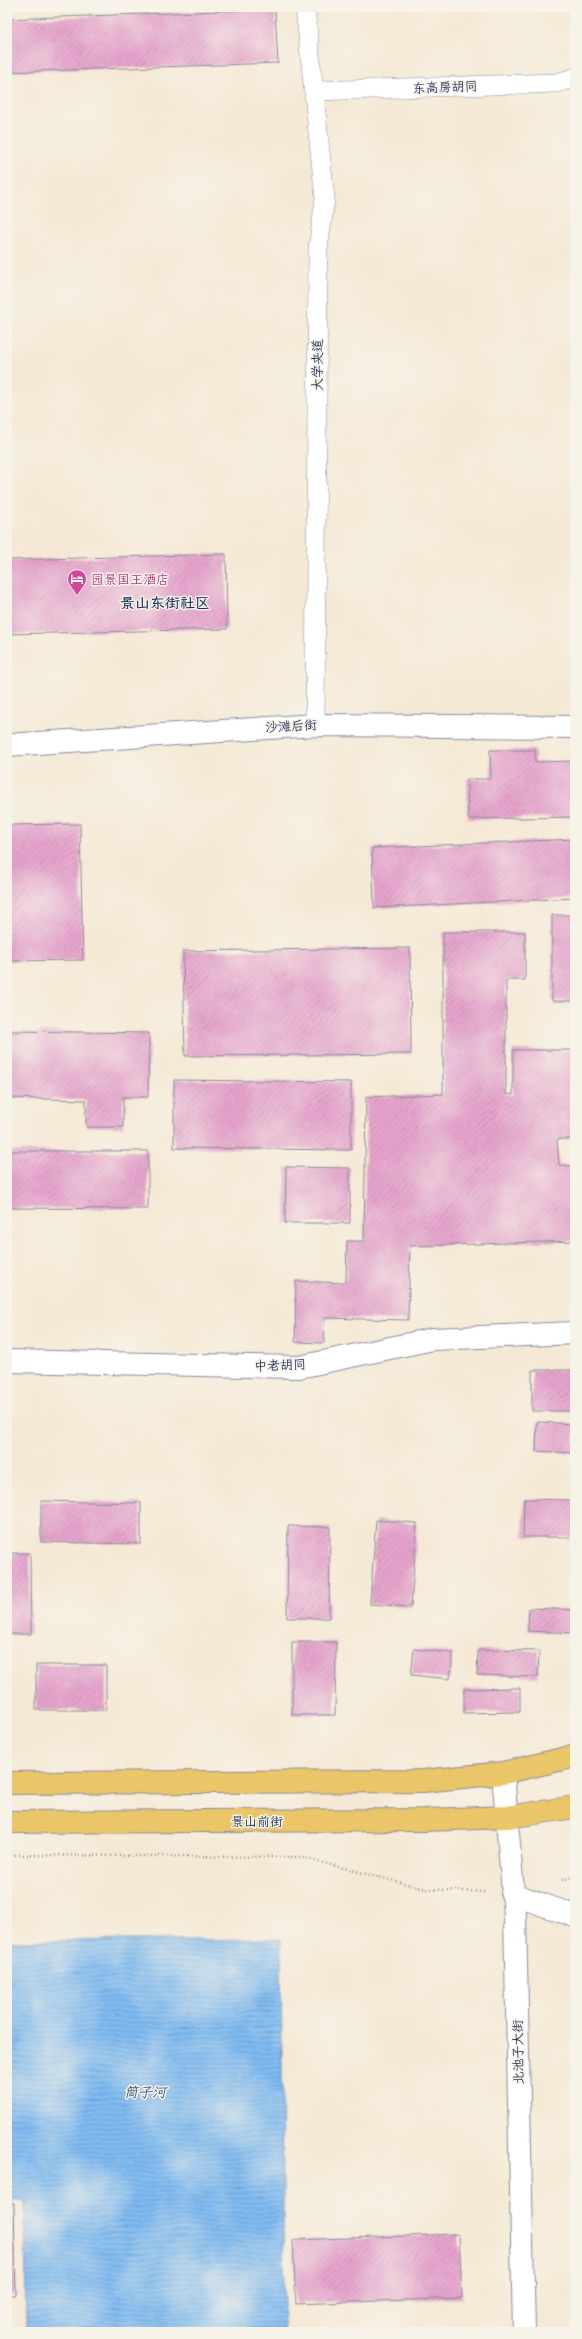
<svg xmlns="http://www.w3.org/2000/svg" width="582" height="2339" viewBox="0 0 582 2339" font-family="Itim,'LXGW WenKai TC',sans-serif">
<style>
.water{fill:url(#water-rules);stroke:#4e76a8}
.building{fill:url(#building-hatch)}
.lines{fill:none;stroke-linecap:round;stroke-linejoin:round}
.service-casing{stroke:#888c9a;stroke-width:20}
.minor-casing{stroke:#888c9a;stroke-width:24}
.tertiary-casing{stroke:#888c9a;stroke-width:24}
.primary-casing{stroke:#888c9a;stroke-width:24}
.path{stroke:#888c9a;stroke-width:2.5;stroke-dasharray:1 3;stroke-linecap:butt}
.service{stroke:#fff;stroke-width:19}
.minor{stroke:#fff;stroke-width:22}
.tertiary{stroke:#fff;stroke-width:22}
.primary{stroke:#ebc669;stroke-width:22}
.labels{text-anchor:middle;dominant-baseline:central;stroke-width:3;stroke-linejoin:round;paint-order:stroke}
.street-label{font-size:13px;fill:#1b2f5e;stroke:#f7f3e8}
.hotel-label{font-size:13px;fill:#b23c85;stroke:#f7f3e8;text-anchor:start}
.water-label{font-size:14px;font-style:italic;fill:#345283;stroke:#f7f3e8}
.quarter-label{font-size:15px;font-weight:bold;fill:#1b2f5e;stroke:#f7f3e8}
</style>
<defs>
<pattern id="water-rules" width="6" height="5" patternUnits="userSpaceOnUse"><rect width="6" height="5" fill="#80bcf2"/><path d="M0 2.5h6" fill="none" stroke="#6899c7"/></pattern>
<pattern id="building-hatch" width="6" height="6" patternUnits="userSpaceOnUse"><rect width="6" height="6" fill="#e7a4cd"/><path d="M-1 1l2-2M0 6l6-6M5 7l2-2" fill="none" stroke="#ba86aa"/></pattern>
</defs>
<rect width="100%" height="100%" fill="#f7f3e8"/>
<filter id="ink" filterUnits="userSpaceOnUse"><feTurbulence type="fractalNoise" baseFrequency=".025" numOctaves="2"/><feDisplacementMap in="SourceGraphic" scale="8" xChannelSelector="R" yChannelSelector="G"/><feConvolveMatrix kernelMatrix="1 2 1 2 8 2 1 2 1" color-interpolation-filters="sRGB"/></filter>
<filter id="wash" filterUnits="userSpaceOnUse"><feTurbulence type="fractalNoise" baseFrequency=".012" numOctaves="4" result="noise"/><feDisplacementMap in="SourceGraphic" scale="16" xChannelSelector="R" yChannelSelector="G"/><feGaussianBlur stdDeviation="0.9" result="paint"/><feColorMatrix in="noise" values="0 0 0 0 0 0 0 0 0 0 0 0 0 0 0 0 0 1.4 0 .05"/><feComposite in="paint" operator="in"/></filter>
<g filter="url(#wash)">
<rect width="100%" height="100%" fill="#f5e9d5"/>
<path class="water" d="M281 1939 284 2332H26L25 2201H7V1941Z"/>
<g id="blocks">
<path class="building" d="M275 9 278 63 7 72V19Z
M226 554 227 629 7 634V560Z
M490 750H535V762L575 761V817L468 819 467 779H491Z
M80 824 83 960 7 961V825Z
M575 839V898L374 908 372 848Z
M552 915H575V1001H552Z
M443 932H525V980H506V1094L513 1095V1050H575V1139H557L559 1165 575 1166V1241L410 1246 408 1320 325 1318 324 1343 295 1342 296 1281 346 1283 347 1241H364L366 1097 443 1094Z
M410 948 411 1054 185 1056 183 951Z
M7 1031 149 1033 148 1097H123V1127H86V1100L7 1098Z
M174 1080 351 1082V1150L174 1148Z
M7 1151H148V1209L7 1208Z
M286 1167 350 1168V1223H285Z
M532 1370H575V1411H532Z
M537 1422 575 1424V1453L536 1451Z
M524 1499 575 1500V1537H523Z
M41 1501 141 1503V1544L41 1542Z
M376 1520 417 1523 411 1607 370 1604Z
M288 1526 330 1527 329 1618H287Z
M7 1553H30L31 1634H7Z
M529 1608 575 1610V1633L528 1631Z
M292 1642H336L335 1715H292Z
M414 1649 453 1653 450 1679 411 1675Z
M478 1650 539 1651 538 1677 477 1675Z
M36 1665H106V1710H36Z
M520 1688V1712L464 1713V1689Z
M7 2203H14L16 2295H7Z
M459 2234 462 2298 296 2304 293 2240Z"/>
</g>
</g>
<g filter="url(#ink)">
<use href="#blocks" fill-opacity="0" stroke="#888c9a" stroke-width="1"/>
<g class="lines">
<g class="service-casing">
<path id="service" d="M305 7 325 199 318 249 315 725
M315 91 556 83 575 78"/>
</g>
<g class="minor-casing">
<path id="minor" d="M7 745 315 725 575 727
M7 1361 299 1367 433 1339 575 1333
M512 1894 575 1916"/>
</g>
<g class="tertiary-casing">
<path id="tertiary" d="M503 1773 515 1916 524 2332"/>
</g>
<g class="primary-casing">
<path id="primary" d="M7 1783 423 1781 503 1773 575 1756
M7 1822 425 1820 508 1817 575 1807"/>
</g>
<path class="path" d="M7 1855 300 1857 426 1889 484 1892
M562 1880 575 1876"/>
<use href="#service" class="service"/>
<use href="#minor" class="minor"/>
<use href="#tertiary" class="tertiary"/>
<use href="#primary" class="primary"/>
</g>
</g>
<defs>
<g id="hotel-pin" transform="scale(1)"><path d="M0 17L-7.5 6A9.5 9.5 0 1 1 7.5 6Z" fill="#d1479c" stroke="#f7f3e8"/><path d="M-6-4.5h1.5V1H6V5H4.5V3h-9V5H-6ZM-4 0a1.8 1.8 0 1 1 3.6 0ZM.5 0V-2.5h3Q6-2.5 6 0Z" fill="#fff"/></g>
</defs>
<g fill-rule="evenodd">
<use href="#hotel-pin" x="77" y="579"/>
</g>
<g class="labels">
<g class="street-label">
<text transform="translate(445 87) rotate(-2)">东高房胡同</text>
<text transform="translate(317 365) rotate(-90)">大学夹道</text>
<text transform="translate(291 726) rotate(-3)">沙滩后街</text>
<text transform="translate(280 1365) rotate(-2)">中老胡同</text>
<text x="257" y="1821">景山前街</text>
<text transform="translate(518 2052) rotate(-91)">北池子大街</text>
</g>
<g class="hotel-label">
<text x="91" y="579">园景国王酒店</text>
</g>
<g class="water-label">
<text x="145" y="2092">筒子河</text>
</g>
<g class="quarter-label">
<text x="165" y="603">景山东街社区</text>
</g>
</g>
<rect width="582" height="2339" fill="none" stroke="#f7f3e8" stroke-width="24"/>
</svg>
